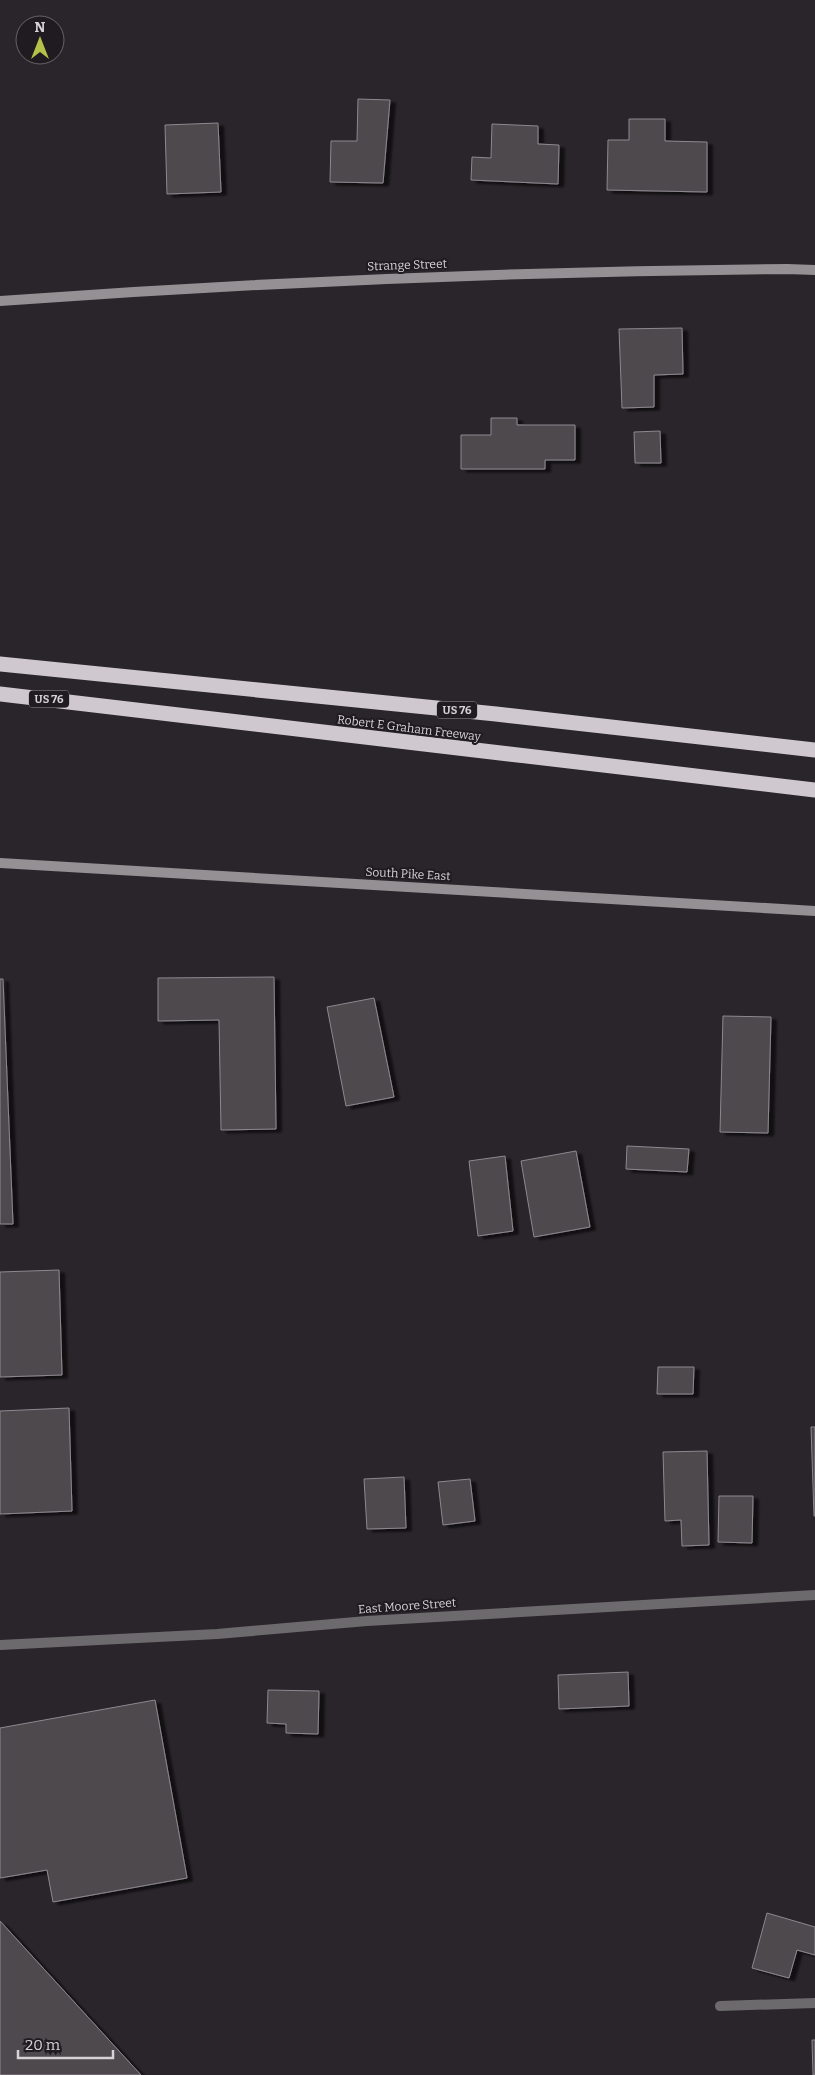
<svg xmlns="http://www.w3.org/2000/svg" width="815" height="2075" viewBox="0 0 815 2075" font-family="Bitter,serif">
<style>
.building{fill:#4e484e;stroke:#8e888f;filter:url(#shadow)}
.lines{fill:none;stroke-linecap:round;stroke-linejoin:round}
.street{stroke:#6d6a6d;stroke-width:10}
.secondary{stroke:#949094;stroke-width:10}
.highway{stroke:#cfc8cf;stroke-width:15}
.labels{text-anchor:middle;dominant-baseline:central;stroke-width:4;stroke-linejoin:round;paint-order:stroke}
.shield{fill:#201b20;stroke:#9f9b9f;stroke-width:1}
.shield-label{font-size:11px;font-weight:bold;fill:#d6d2d6}
.street-label{font-size:12px;fill:#d6d2d6;stroke:#201b20}
</style>
<defs>
<filter id="shadow"><feDropShadow dx="5.5" dy="3" stdDeviation="1" flood-color="#0009"/></filter>
</defs>
<rect width="100%" height="100%" fill="#2a252a"/>
<path class="building" d="M358 99 390 100 383 183 330 182 331 141H357Z
M629 119H665V141L707 142V192L607 190 608 140H629Z
M218 123 221 192 167 194 165 125Z
M492 124 538 126V144L559 145 558 184 471 180 472 157 491 158Z
M682 328 683 374 654 375V407L622 408 619 329Z
M491 418H517V425H575V460H545V469H461V435H491Z
M660 431 661 463H635L634 432Z
M274 977 276 1129 221 1130 219 1020 158 1021V978Z
M0 979H3L13 1224H0Z
M374 998 394 1097 346 1106 327 1007Z
M723 1016 771 1017 768 1133 720 1132Z
M627 1146 689 1149 687 1172 626 1169Z
M576 1151 590 1227 534 1237 521 1161Z
M505 1156 513 1231 478 1236 469 1161Z
M59 1270 62 1375 0 1377V1272Z
M658 1367H694L693 1394H657Z
M69 1408 72 1511 0 1514V1411Z
M811 1427H815V1516H814Z
M707 1451 709 1545 682 1546 681 1520 665 1521 663 1452Z
M404 1477 406 1528 367 1529 364 1479Z
M470 1479 475 1521 443 1525 438 1482Z
M719 1496H753L752 1543 718 1542Z
M628 1672 629 1706 559 1709 558 1675Z
M268 1690 319 1691 318 1734 286 1733V1724L267 1723Z
M155 1700 187 1878 53 1902 47 1870 0 1878V1728Z
M767 1913 815 1927V1955L797 1950 789 1978 752 1968Z
M0 1921 141 2075H0Z
M812 2040H815V2075H813Z"/>
<g class="lines">
<path class="street" d="M0 1645 217 1634 367 1621 815 1595
M720 2006 815 2003"/>
<path class="secondary" d="M0 301C262 282 524 271 787 269L815 270
M0 863 815 911"/>
<path class="highway" d="M0 664 496 714 815 750
M0 694 815 790"/>
</g>
<g class="labels">
<g class="shield">
<rect x="29" y="690.5" width="40" height="17" rx="4"/>
<rect x="437" y="701.5" width="40" height="17" rx="4"/>
</g>
<g class="shield-label">
<text x="49" y="699">US 76</text>
<text x="457" y="710">US 76</text>
</g>
<g class="street-label">
<text transform="translate(407 265) rotate(-2)">Strange Street</text>
<text transform="translate(409 728) rotate(7)">Robert E Graham Freeway</text>
<text transform="translate(408 874) rotate(3)">South Pike East</text>
<text transform="translate(407 1606) rotate(-4)">East Moore Street</text>
</g>
</g>
<g transform="translate(40 40)"><circle r="24" fill="#201b20" stroke="#696469"/>
<path d="M0-4L9 19L0 12L-9 19Z" fill="#b6c149"/>
<text y="-8" font-size="14" font-weight="bold" text-anchor="middle" fill="#d6d2d6">N</text>
</g>
<path d="M18 2050v8h95v-8" fill="none" stroke="#d6d2d6" stroke-width="2.5"/>
<text x="25" y="2050" font-size="15" fill="#d6d2d6" stroke="#201b20" stroke-width="4" paint-order="stroke">20 m</text>
</svg>
